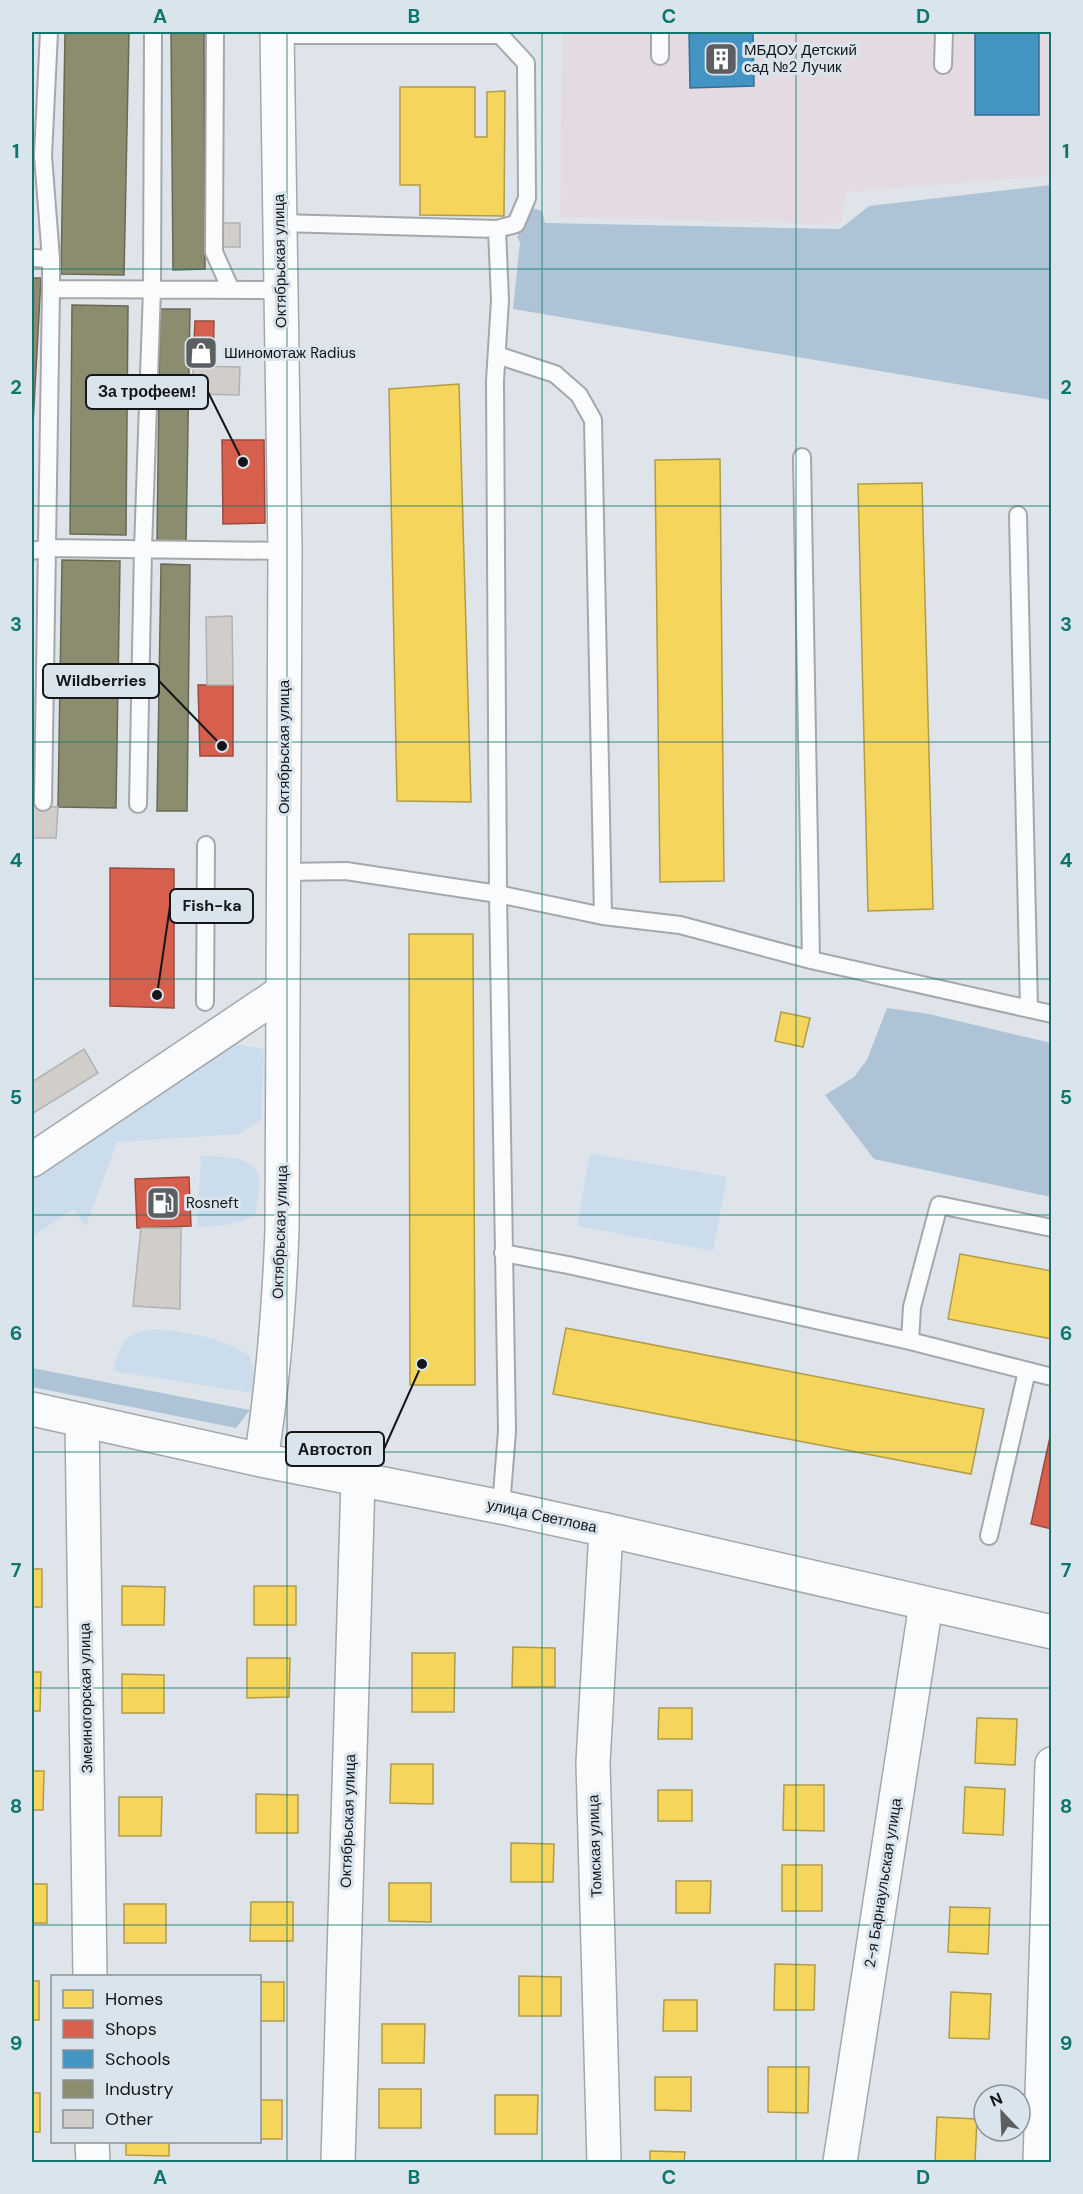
<svg xmlns="http://www.w3.org/2000/svg" width="1083" height="2194" viewBox="0 0 1083 2194" font-family="'DM Sans',sans-serif">
<style>
.education{fill:#e4dae2}
.green{fill:#cbdcec}
.forest{fill:#aec3d6}
.homes{fill:#f6d55c;stroke:#b29c48;stroke-width:1.5}
.shops{fill:#d6604d;stroke:#9c4a3e;stroke-width:1.5}
.schools{fill:#4393c3;stroke:#356e90;stroke-width:1.5}
.industry{fill:#8c8c6e;stroke:#686955;stroke-width:1.5}
.building{fill:#d1cdc9;stroke:#b1b2b3;stroke-width:1.5}
.lines{fill:none;stroke-linecap:round;stroke-linejoin:round}
.lane-casing{stroke:#a4a8ab;stroke-width:20}
.street-casing{stroke:#a4a8ab;stroke-width:36}
.secondary-casing{stroke:#a4a8ab;stroke-width:36}
.lane{stroke:#fafbfc;stroke-width:16}
.street{stroke:#fafbfc;stroke-width:33}
.secondary{stroke:#fafbfc;stroke-width:33}
.grid{fill:none;stroke:#0f766e;stroke-width:1.5;stroke-opacity:0.55}
.labels{text-anchor:middle;dominant-baseline:central;stroke-width:6;stroke-linejoin:round;paint-order:stroke}
.poi-label{font-size:15px;fill:#14171a;stroke:#dae4ed;text-anchor:start}
.street-label{font-size:15px;fill:#14171a;stroke:#dae4ed}
.leader{fill:none;stroke:#14171a;stroke-width:2}
.callout-dot{fill:#14171a;stroke:#dae4ed;stroke-width:2}
.callout{fill:#dae4ed;stroke:#14171a;stroke-width:2}
.callout-label{font-size:16px;text-anchor:middle;font-weight:bold;fill:#14171a}
.neatline{fill:none;stroke:#0f766e;stroke-width:2}
.grid-label{font-size:20px;text-anchor:middle;font-weight:bold;fill:#0f766e}
</style>
<rect width="100%" height="100%" fill="#dee4e9"/>
<path class="education" d="M562 32H1051V176L847 192 841 224 560 217Z"/>
<path class="green" d="M232 1044 264 1049 261 1120 239 1134 117 1142 86 1226 73 1209 32 1237V1175Z
M590 1153 727 1177 713 1251 577 1226Z
M201 1156C218 1157 255 1154 259 1178 260 1190 256 1205 255 1216L227 1225 197 1227Z
M158 1329C193 1334 218 1336 249 1355L256 1379 253 1393 113 1371C120 1341 126 1332 158 1329Z"/>
<path class="forest" d="M1051 185V400L513 309 520 243 517 237 532 208 542 211 545 223 840 229 869 206Z
M887 1008 929 1014 1051 1043V1197L874 1159 825 1095 854 1077 867 1060Z
M32 1368 250 1410 236 1428 32 1387Z"/>
<path class="homes" d="M400 87H475V137H487V92L505 91 504 216 420 215V185H400Z
M459 384 471 802 397 801 389 389Z
M720 459 724 881 660 882 655 460Z
M922 483 933 909 868 911 858 484Z
M409 934H473L475 1385H410Z
M781 1012 810 1018 803 1047 775 1041Z
M960 1254 1052 1271V1339L948 1319Z
M566 1328 984 1409 971 1474 553 1394Z
M32 1569H42V1607H32Z
M122 1586 165 1587 164 1625H122Z
M254 1586H296V1625H254Z
M513 1647 555 1648V1687H512Z
M412 1653H455L454 1712H412Z
M247 1658H290L289 1697 247 1698Z
M32 1672H41L40 1711H32Z
M122 1674 164 1675V1713H122Z
M659 1708H692V1739H658Z
M977 1718 1017 1719 1015 1765 975 1763Z
M391 1764H433V1804L390 1803Z
M32 1771H44L43 1810H32Z
M784 1785H824V1831L783 1830Z
M965 1787 1005 1789 1003 1835 963 1833Z
M658 1790H692V1821H658Z
M256 1794 298 1795V1833H256Z
M119 1797H162L161 1836H119Z
M511 1843 554 1844 553 1882H511Z
M782 1865H822V1911H782Z
M676 1881H711L710 1913H676Z
M389 1883H431V1922L389 1921Z
M32 1884H47V1923H32Z
M251 1902H293V1941H250Z
M124 1904H166V1943H124Z
M950 1907 990 1908 988 1954 948 1952Z
M775 1964 815 1965 814 2010H774Z
M519 1976 561 1977V2016H519Z
M32 1981H39V2020H32Z
M260 1982H284V2021H260Z
M951 1992 991 1994 989 2039 949 2038Z
M664 2000H697V2031H663Z
M382 2024H425L424 2063H382Z
M768 2067H809L808 2113 768 2112Z
M655 2077H691V2111L655 2110Z
M379 2089H421V2128H379Z
M32 2093H40V2132H32Z
M495 2095H538L537 2134H495Z
M260 2100H282V2139H260Z
M937 2117 977 2119 975 2162H935Z
M126 2142H169V2156L126 2155Z
M650 2151 685 2152 684 2162H650Z"/>
<path class="shops" d="M195 321H214L213 367 193 366Z
M222 440H264L265 523 223 524Z
M198 685H233V756H200Z
M110 868 174 869V1008L110 1006Z
M189 1177 191 1226 137 1228 135 1179Z
M1052 1428V1529L1031 1524Z"/>
<path class="schools" d="M689 32H753L754 86 690 88Z
M975 32H1039V115H975Z"/>
<path class="industry" d="M65 32H129L124 275 61 274Z
M171 32H204L205 269 173 270Z
M32 278H41L32 443Z
M72 305 128 306 126 535 70 534Z
M160 309H190L186 544 157 543Z
M62 560 120 561 116 808 58 807Z
M161 564 190 565 187 811H157Z"/>
<path class="building" d="M223 223H240V247H223Z
M193 366 240 367 239 395 193 394Z
M232 616 233 685H207L206 617Z
M32 806 58 807 56 838H32Z
M84 1049 98 1073 32 1114V1082Z
M141 1228H181L180 1309 133 1306Z"/>
<g class="lines">
<g class="lane-casing">
<path id="lane" d="M49 32 43 156 51 259V289L280 290
M215 32 214 252 231 290
M660 32V56
M277 35H500V32
M943 65 944 32
M280 223 497 229 516 224 527 198 526 63 500 35
M497 229 500 300 495 381 498 894 507 1431 501 1507
M32 258 51 259
M497 355 555 374 579 395 593 420 603 916
M802 457 811 960
M1018 515 1029 1009
M32 551 47 548 285 551
M43 802 51 289
M138 804 143 549 152 289 153 32
M284 872 346 871 498 894 603 916 680 925 811 960 1052 1014
M205 1002 206 845
M503 1253 568 1265 910 1341 1052 1377
M910 1341 912 1307 939 1205 1052 1228
M989 1536 1027 1371"/>
</g>
<g class="street-casing">
<path id="street" d="M32 1160 282 992
M82 1420 90 1976
M92 2142 93 2162
M338 2162 358 1480
M604 2162 593 1763 606 1530
M840 2162 926 1604
M1040 2162 1052 1764"/>
</g>
<g class="secondary-casing">
<path id="secondary" d="M32 1409 261 1460 501 1507 606 1530 1052 1632
M261 1460C273 1384 279 1308 282 1231L285 551 277 32"/>
</g>
<use href="#lane" class="lane"/>
<use href="#street" class="street"/>
<use href="#secondary" class="secondary"/>
</g>
<path class="grid" d="M287 32V2162M542 32V2162M796 32V2162M32 269H1052M32 506H1052M32 742H1052M32 979H1052M32 1215H1052M32 1452H1052M32 1688H1052M32 1925H1052"/>
<defs>
<g id="building-square" transform="scale(1.725)"><rect x="-9" y="-9" width="18" height="18" rx="4" fill="#5b5f62" stroke="#dae4ed"/><path d="M-4-6H4V6H1V3H-1V6H-4ZM-2.5-4.3h1.7v1.8h-1.7ZM.8-4.3h1.7v1.8H.8ZM-2.5-1h1.7V.8h-1.7ZM.8-1h1.7V.8H.8Z" fill="#fff"/></g>
<g id="shop-square" transform="scale(1.725)"><rect x="-9" y="-9" width="18" height="18" rx="4" fill="#5b5f62" stroke="#dae4ed"/><path d="M-5-2.5h2.3a2.7 3.5 0 0 1 5.4 0H5L5.5 6h-11ZM-1.5-2.5h3a1.5 2.3 0 0 0-3 0Z" fill="#fff"/></g>
<g id="fuel-square" transform="scale(1.725)"><rect x="-9" y="-9" width="18" height="18" rx="4" fill="#5b5f62" stroke="#dae4ed"/><path d="M-5.5-6h7V0h2V4h1.3V-2.5L3-4.5l.8-.8L6-3V5H2.5V1h-1V6h-7ZM-4.2-4.7v3.2H.2V-4.7Z" fill="#fff"/></g>
</defs>
<g fill-rule="evenodd">
<use href="#building-square" x="721" y="59"/>
<use href="#shop-square" x="201" y="353"/>
<use href="#fuel-square" x="163" y="1203"/>
</g>
<g class="labels">
<g class="poi-label">
<text x="744" y="50">МБДОУ Детский<tspan x="744" dy="17">сад №2 Лучик</tspan></text>
<text x="224" y="353">Шиномотаж Radius</text>
<text x="186" y="1203">Rosneft</text>
</g>
<g class="street-label">
<text transform="translate(280 261) rotate(-91)">Октябрьская улица</text>
<text transform="translate(284 747) rotate(-90)">Октябрьская улица</text>
<text transform="translate(280 1232) rotate(-88)">Октябрьская улица</text>
<text transform="translate(542 1516) rotate(12)">улица Светлова</text>
<text transform="translate(86 1698) rotate(-91)">Змеиногорская улица</text>
<text transform="translate(348 1821) rotate(-88)">Октябрьская улица</text>
<text transform="translate(595 1846) rotate(-92)">Томская улица</text>
<text transform="translate(883 1883) rotate(-81)">2-я Барнаульская улица</text>
</g>
</g>
<path class="leader" d="M243 462L208 392M222 746L159 681M157 995L170 906M422 1364L384 1449"/>
<g class="callout-dot">
<circle cx="243" cy="462" r="6"/>
<circle cx="222" cy="746" r="6"/>
<circle cx="157" cy="995" r="6"/>
<circle cx="422" cy="1364" r="6"/>
</g>
<g class="callout">
<rect x="86" y="375" width="122" height="34" rx="6"/>
<rect x="43" y="664" width="116" height="34" rx="6"/>
<rect x="170" y="889" width="83" height="34" rx="6"/>
<rect x="286" y="1432" width="98" height="34" rx="6"/>
</g>
<g class="callout-label">
<text x="147" y="397">За трофеем!</text>
<text x="101" y="686">Wildberries</text>
<text x="212" y="911">Fish-ka</text>
<text x="335" y="1455">Автостоп</text>
</g>
<rect width="1083" height="2194" fill="none" stroke="#dae4ed" stroke-width="66"/>
<rect x="51" y="1975" width="210" height="168" fill="#dae4ed" stroke="#8b9299" stroke-width="1.5"/>
<rect x="63" y="1990" width="30" height="18" fill="#f6d55c" stroke="#8b9299" stroke-width="1.5"/>
<text x="105" y="2005" font-size="18" fill="#14171a">Homes</text>
<rect x="63" y="2020" width="30" height="18" fill="#d6604d" stroke="#8b9299" stroke-width="1.5"/>
<text x="105" y="2035" font-size="18" fill="#14171a">Shops</text>
<rect x="63" y="2050" width="30" height="18" fill="#4393c3" stroke="#8b9299" stroke-width="1.5"/>
<text x="105" y="2065" font-size="18" fill="#14171a">Schools</text>
<rect x="63" y="2080" width="30" height="18" fill="#8c8c6e" stroke="#8b9299" stroke-width="1.5"/>
<text x="105" y="2095" font-size="18" fill="#14171a">Industry</text>
<rect x="63" y="2110" width="30" height="18" fill="#d1cdc9" stroke="#8b9299" stroke-width="1.5"/>
<text x="105" y="2125" font-size="18" fill="#14171a">Other</text>
<g transform="translate(1002 2113) rotate(337)"><circle r="28" fill="#dae4ed" stroke="#8b9299" stroke-width="1.5"/>
<path d="M0-4.5L10 22L0 15L-10 22Z" fill="#5b5f62"/>
<text y="-9" font-size="16" font-weight="bold" text-anchor="middle" fill="#14171a">N</text>
</g>
<rect x="33" y="33" width="1017" height="2128" class="neatline"/>
<g class="grid-label">
<text x="160" y="23">A</text>
<text x="414" y="23">B</text>
<text x="669" y="23">C</text>
<text x="923" y="23">D</text>
<text x="16" y="158">1</text>
<text x="1066" y="158">1</text>
<text x="16" y="394">2</text>
<text x="1066" y="394">2</text>
<text x="16" y="631">3</text>
<text x="1066" y="631">3</text>
<text x="16" y="867">4</text>
<text x="1066" y="867">4</text>
<text x="16" y="1104">5</text>
<text x="1066" y="1104">5</text>
<text x="16" y="1340">6</text>
<text x="1066" y="1340">6</text>
<text x="16" y="1577">7</text>
<text x="1066" y="1577">7</text>
<text x="16" y="1813">8</text>
<text x="1066" y="1813">8</text>
<text x="16" y="2050">9</text>
<text x="1066" y="2050">9</text>
<text x="160" y="2184">A</text>
<text x="414" y="2184">B</text>
<text x="669" y="2184">C</text>
<text x="923" y="2184">D</text>
</g>
</svg>
